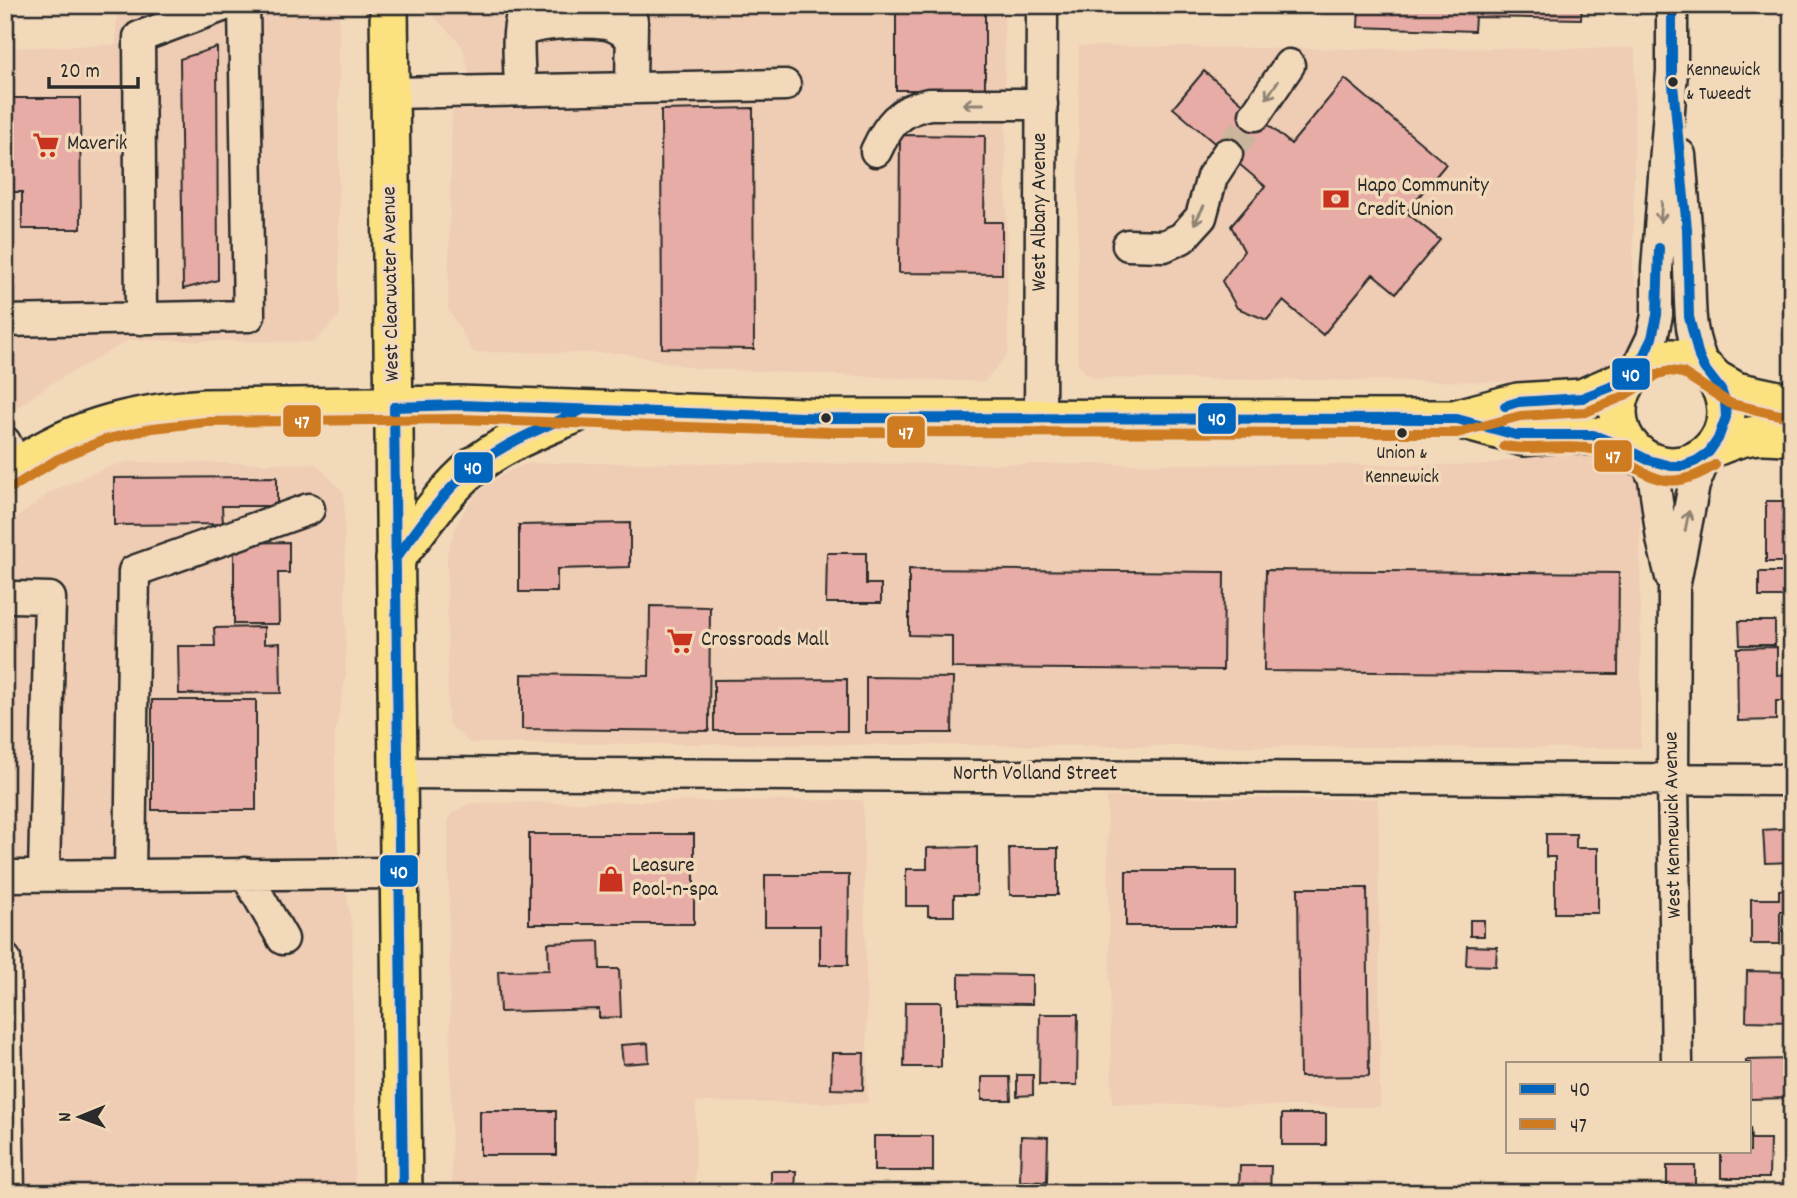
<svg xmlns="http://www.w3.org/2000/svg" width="1797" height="1198" viewBox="0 0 1797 1198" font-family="Dekko,sans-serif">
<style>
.built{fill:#efccb4}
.building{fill:#e7aca5;stroke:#2b2b2b;stroke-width:2}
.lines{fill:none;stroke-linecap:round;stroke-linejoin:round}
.minor-tunnel{stroke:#cab69d;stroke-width:30;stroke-dasharray:30 15;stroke-linecap:butt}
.minor-casing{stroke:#2b2b2b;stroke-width:35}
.major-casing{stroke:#2b2b2b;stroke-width:42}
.minor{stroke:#f2d9ba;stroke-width:30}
.major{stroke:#fbe180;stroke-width:37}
.bus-1-casing{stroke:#f2d9ba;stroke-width:16}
.bus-2-casing{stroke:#f2d9ba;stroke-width:16}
.bus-1{stroke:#0065bd;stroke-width:10}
.bus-2{stroke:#ce7b21;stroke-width:10}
.oneway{stroke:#8e8272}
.bus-dot{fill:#2b2b2b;stroke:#f2d9ba;stroke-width:2.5}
.labels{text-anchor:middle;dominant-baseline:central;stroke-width:7;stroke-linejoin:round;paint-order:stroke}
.bus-label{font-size:19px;fill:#2b2b2b;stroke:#f2d9ba;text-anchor:start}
.poi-label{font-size:21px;fill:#2b2b2b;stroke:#f2d9ba;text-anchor:start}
.street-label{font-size:21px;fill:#2b2b2b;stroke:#f2d9ba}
.line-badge{stroke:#f2d9ba;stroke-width:2.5}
.badge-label{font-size:19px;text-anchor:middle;font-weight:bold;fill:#fff}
</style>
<rect width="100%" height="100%" fill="#f2d9ba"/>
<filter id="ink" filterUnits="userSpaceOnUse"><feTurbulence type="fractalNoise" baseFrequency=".0143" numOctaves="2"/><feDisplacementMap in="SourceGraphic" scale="14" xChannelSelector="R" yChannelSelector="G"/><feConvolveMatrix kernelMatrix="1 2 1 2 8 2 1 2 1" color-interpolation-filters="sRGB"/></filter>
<g filter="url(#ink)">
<path class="built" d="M117 5H339V316L314 342 129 340 45 387 5 417V48L116 45Z
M430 5H1004L1008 353 984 382 695 368 623 353 473 352 448 308 452 112 474 93 462 45 431 14Z
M1079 46 1356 49 1635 48 1633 269 1638 290V306L1636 331 1629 348 1615 363 1582 381 1541 382 1096 378 1085 372 1078 364 1077 353Z
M1583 451 1602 454 1620 465 1634 476 1640 487 1641 748 470 743 448 723 447 554 454 531 466 507 486 485 511 470 530 463 1485 465 1554 452Z
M128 462 316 464 344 493 346 674 335 734V826L352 927 355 1193H5V527L51 492 105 468Z
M1107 797 1378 799 1380 1107 1112 1104Z
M863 800 868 1103 696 1102 695 1193H452L448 822 452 813 470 803Z"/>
<path class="building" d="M896 5H985V95L937 90H896Z
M1359 5H1582L1581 19 1475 17 1474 31 1358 27Z
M217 47 218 280 183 289 180 59Z
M1204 71 1291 144 1345 79 1446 164 1406 212 1440 240 1396 293 1373 274 1323 335 1283 301 1267 320 1237 308 1222 281 1244 251 1231 226 1265 186 1173 108Z
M12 98H80L81 229H22V192H13Z
M753 108 754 349 662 348 661 110Z
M900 135 985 136 984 222H1002V274L899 273Z
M277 477V506H222L223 524 114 525V478Z
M1766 501H1792V562H1766Z
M630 523V567L557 569V592H519V525Z
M289 542V573H278L279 624H234V543Z
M827 553H866V584H881V603H826Z
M909 569 1224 572 1223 670 952 668V636L909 635Z
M1266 570 1619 573 1618 674 1264 671Z
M1759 572H1787V597H1759Z
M650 606 710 607 709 731 522 729V674L649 676Z
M1739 621H1775V645H1740Z
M1792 621V662H1789L1788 622Z
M264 627V644L280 643 281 693 179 694 178 646H215L214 628Z
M1777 647V675L1791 674V701H1776V720L1738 721 1737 648Z
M866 677 953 678 952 733H866Z
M847 679V731H714V680Z
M152 700H256V810H152Z
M1792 828V862L1765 863 1763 830Z
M529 834H694V924H529Z
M1546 834H1576V848H1598V913H1555V857H1546Z
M977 847V895H954V916H928V906H906V869H927V848Z
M1009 848H1058V895H1010Z
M1126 871H1236V926H1126Z
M765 875H849L848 965H820V926H765Z
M1298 888H1367L1369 1076 1300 1077Z
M1792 889V911H1780V944H1751V899H1779V890Z
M1470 920H1484V936H1470Z
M599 941 600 969H619L621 1017 599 1018V1009L500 1012 498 971 549 970 548 943Z
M1467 946 1497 947 1496 966 1466 965Z
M1747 971 1792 972V1022L1746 1021Z
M959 974 1032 975V1004L959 1003Z
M905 1002H941V1067H904Z
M1040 1014H1078L1077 1085H1039Z
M648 1043 649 1062 623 1064 621 1045Z
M832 1053H864L863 1090 831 1089Z
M1792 1059V1098L1750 1099V1063H1746V1060Z
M1017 1075H1033V1095L1017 1096Z
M982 1077H1010L1011 1100H982Z
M480 1111H556V1155H480Z
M1282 1114H1326V1145H1282Z
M1750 1127 1751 1139H1770L1769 1178H1721V1151H1750Z
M874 1136H933V1171H874Z
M1021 1136 1048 1137 1047 1182 1020 1181Z
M1240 1166H1271L1270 1193H1239Z
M1667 1166H1695V1193H1667Z
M771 1171H796L795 1193H771Z"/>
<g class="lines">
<path class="minor-tunnel" d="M1227 154 1255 115"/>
<g class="minor-casing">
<path id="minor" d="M627 5 632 21 631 88
M519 33C535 22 586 21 606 24 615 25 623 31 630 36
M520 90C520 63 514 29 526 5
M390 93 785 85
M1255 115 1289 65
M876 151C888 125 899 110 929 104H1042
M1680 155C1683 193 1687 231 1689 269 1691 310 1687 329 1705 369
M1128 245 1164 246 1182 238 1201 217 1212 177 1227 154
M141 319 139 37 225 5
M5 321 249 316 244 5
M1636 371 1652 338 1657 315V269L1672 71V5
M1040 418 1042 7 1044 5
M5 442 18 467
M1646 461 1654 479 1662 539 1671 577
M14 597 50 598 44 875
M397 773 1792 780
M245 873 283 939
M130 875 134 571 309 509
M5 876 398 873
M5 959 9 1193
M1677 1063 1673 779 1674 588 1694 485 1707 453"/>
</g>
<g class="major-casing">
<path id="major" d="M389 5 403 1193
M1618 412a54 54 0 1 1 108 0a54 54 0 1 1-108 0Z
M1715 379 1736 391 1792 403
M1458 418 1518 402 1582 398 1630 377
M1711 449C1744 434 1757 433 1792 437
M5 476C66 429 129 414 205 408L459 405 830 418 1457 419 1523 437 1564 433 1599 437 1633 451
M395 559C419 530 443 492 472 468 502 443 541 429 577 413"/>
</g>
<use href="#minor" class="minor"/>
<use href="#major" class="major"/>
<g class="bus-1-casing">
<path id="bus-1" d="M1505 406 1518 402 1582 398 1616 385 1636 371 1652 338 1657 315 1659 248
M395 559C416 532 435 503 459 480 493 447 538 430 580 411
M403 1193 394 407 459 405 830 418 1457 419 1516 435H1593L1614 443 1648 460 1671 466H1683L1696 461 1709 452 1718 439 1726 417 1725 401 1721 390 1704 368 1699 357 1689 317 1687 229 1672 74V5"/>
</g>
<g class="bus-2-casing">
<path id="bus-2" d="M1504 446C1531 451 1558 445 1585 448 1640 454 1652 506 1715 465
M13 487 58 459 104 440 153 428 206 422 459 419 830 432 1457 433 1520 416 1586 412 1622 397 1658 374 1670 371 1683 373 1731 404 1789 417"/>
</g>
<use href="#bus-1" class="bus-1"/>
<use href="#bus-2" class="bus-2"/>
</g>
<defs><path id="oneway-shaft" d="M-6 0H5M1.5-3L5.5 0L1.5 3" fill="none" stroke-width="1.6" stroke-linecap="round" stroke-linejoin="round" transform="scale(1.75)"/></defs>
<g class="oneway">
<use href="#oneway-shaft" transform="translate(1272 90) rotate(124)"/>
<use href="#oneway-shaft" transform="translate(973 104) rotate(180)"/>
<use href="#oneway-shaft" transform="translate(1661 212) rotate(94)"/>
<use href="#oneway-shaft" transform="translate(1199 215) rotate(118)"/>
<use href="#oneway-shaft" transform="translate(1687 521) rotate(-79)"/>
</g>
</g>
<defs>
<g id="supermarket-bare" transform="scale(2.1)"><path d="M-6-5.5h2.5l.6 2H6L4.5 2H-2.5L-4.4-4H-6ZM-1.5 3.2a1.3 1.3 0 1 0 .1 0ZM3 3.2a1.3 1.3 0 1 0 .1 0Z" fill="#c8321e" stroke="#f2d9ba" stroke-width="2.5" paint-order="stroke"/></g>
<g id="bank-bare" transform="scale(2.1)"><path d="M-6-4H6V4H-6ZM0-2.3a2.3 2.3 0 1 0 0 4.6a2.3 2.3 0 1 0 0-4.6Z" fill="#c8321e" stroke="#f2d9ba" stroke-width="2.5" paint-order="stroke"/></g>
<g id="shop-bare" transform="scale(2.1)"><path d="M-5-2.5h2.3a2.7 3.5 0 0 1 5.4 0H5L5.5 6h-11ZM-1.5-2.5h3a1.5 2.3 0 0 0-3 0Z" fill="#c8321e" stroke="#f2d9ba" stroke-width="2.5" paint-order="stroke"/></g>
</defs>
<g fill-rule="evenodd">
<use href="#supermarket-bare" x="46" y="145"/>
<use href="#bank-bare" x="1336" y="199"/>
<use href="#supermarket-bare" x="680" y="641"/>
<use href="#shop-bare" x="611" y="879"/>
</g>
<g class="bus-dot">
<circle cx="1673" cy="82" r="6"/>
<circle cx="826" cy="418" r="6"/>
<circle cx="1402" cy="433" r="6"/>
</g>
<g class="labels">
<g class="bus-label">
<text x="1686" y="71">Kennewick<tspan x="1686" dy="24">&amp; Tweedt</tspan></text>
<text x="1402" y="454" text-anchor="middle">Union &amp;<tspan x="1402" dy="24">Kennewick</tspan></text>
</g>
<g class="poi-label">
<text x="67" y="145">Maverik</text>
<text x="1357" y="187">Hapo Community<tspan x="1357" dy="24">Credit Union</tspan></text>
<text x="701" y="641">Crossroads Mall</text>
<text x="632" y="867">Leasure<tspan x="632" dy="24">Pool-n-spa</tspan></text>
</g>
<g class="street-label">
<text transform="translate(1041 212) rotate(-90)">West Albany Avenue</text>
<text transform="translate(392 284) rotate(-91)">West Clearwater Avenue</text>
<text x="1035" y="775">North Volland Street</text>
<text transform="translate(1674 825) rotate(-91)">West Kennewick Avenue</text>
</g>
</g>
<g class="line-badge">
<rect x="1611" y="357" width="40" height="34" rx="7" fill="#0065bd"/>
<rect x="1197" y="402" width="40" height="33" rx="7" fill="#0065bd"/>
<rect x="282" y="404" width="40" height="34" rx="7" fill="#ce7b21"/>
<rect x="886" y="415" width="40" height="34" rx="7" fill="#ce7b21"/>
<rect x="1593" y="439" width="40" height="34" rx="7" fill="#ce7b21"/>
<rect x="453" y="451" width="41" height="33" rx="7" fill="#0065bd"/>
<rect x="379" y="854" width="40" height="34" rx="7" fill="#0065bd"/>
</g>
<g class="badge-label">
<text x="1631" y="381">40</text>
<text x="1217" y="425">40</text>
<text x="302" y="428">47</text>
<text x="906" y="439">47</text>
<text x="1613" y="463">47</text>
<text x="473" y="474">40</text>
<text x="399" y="878">40</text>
</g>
<rect width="1797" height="1198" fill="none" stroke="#f2d9ba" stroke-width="28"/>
<rect x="14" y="14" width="1769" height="1170" fill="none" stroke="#2b2b2b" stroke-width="2.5" filter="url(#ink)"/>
<rect x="1506" y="1062" width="245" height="91" fill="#f2d9ba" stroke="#a29381" stroke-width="2"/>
<rect x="1520" y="1084" width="35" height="10" fill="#0065bd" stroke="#a29381" stroke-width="2"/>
<text x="1570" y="1096" font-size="21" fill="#2b2b2b">40</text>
<rect x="1520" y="1119" width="35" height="10" fill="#ce7b21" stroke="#a29381" stroke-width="2"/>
<text x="1570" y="1132" font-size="21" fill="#2b2b2b">47</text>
<g transform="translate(80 1117) rotate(269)" stroke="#f2d9ba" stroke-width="5" paint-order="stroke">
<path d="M0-5L12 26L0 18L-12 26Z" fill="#2b2b2b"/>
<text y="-10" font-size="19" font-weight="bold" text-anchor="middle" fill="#2b2b2b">N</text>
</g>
<path d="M49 77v10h89v-10" fill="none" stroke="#2b2b2b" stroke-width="3.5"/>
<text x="60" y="77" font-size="21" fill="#2b2b2b" stroke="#f2d9ba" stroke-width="5" paint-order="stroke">20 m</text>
</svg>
